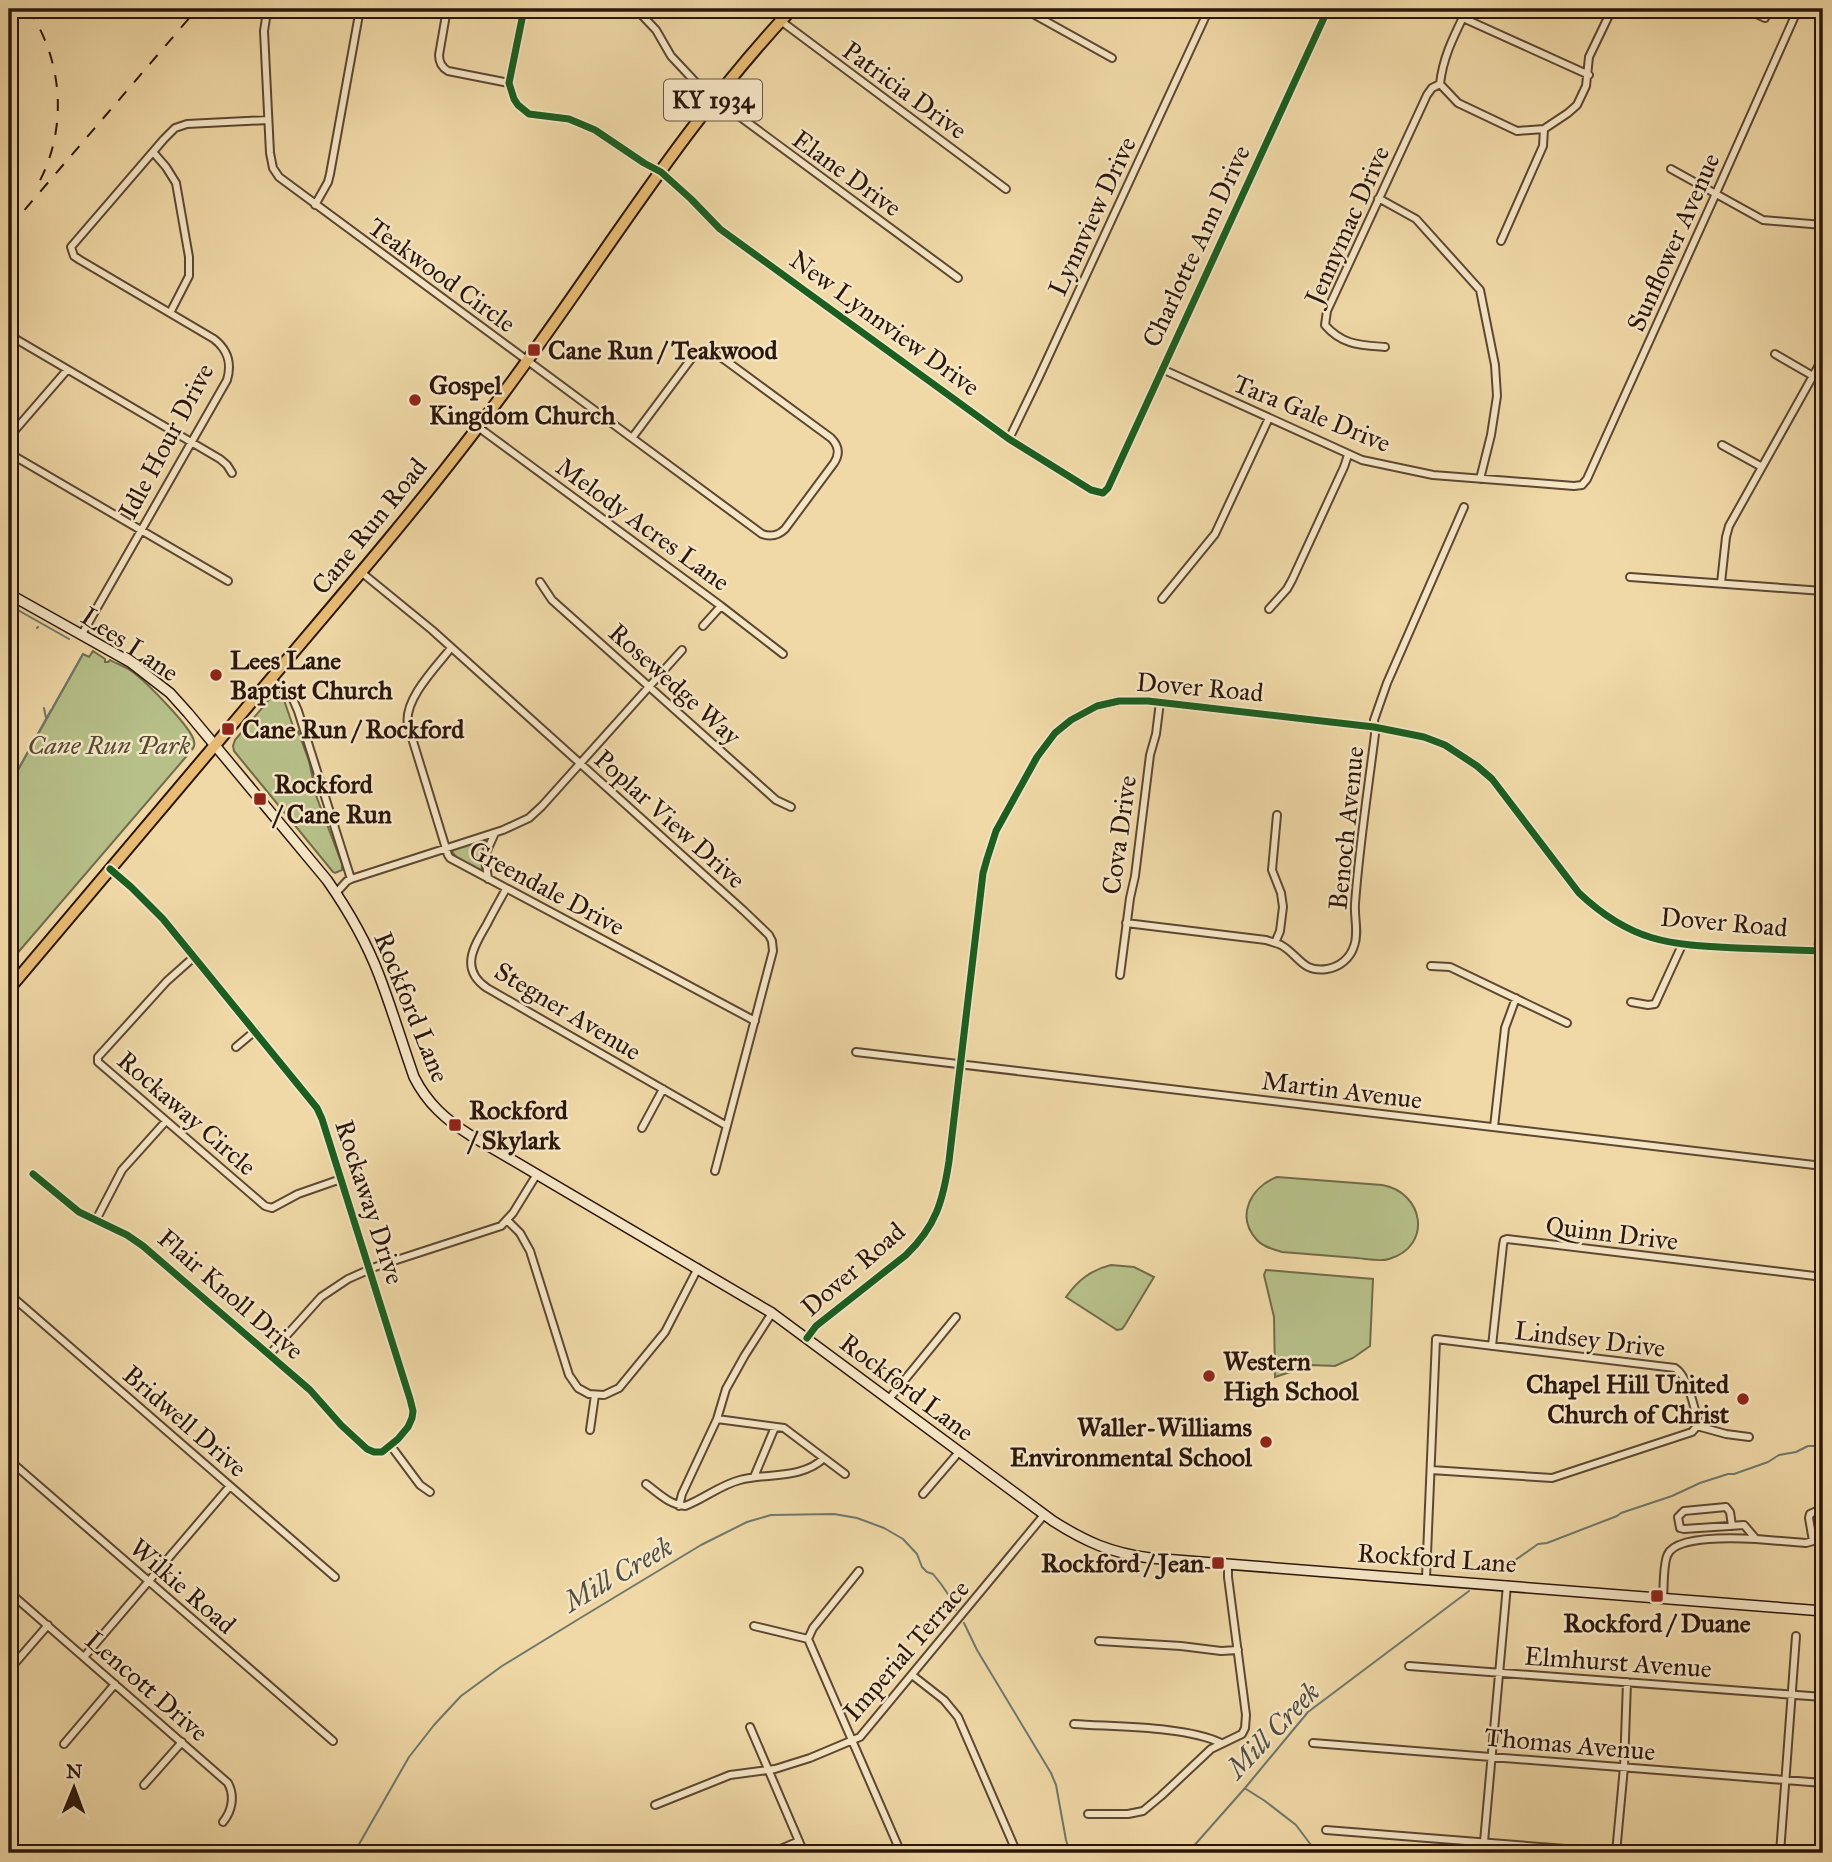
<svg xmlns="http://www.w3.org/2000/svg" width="1832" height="1862" viewBox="0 0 1832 1862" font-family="'IM FELL Great Primer',serif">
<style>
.green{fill:#b7c089;stroke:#716b4a;stroke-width:2}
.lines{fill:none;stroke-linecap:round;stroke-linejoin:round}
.stream{stroke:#6e786d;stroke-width:2}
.street-casing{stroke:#5c4733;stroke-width:10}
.secondary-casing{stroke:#2b160c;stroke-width:12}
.highway-casing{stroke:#2b160c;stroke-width:14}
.street{stroke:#f5e6c6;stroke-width:6}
.secondary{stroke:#f5e6c6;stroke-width:9}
.highway{stroke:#e8bc74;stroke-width:10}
.rail{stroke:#2b160c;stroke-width:2;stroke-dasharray:12 12;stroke-linecap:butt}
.cycleway-casing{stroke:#f5e6c6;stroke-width:11}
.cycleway{stroke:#1b5e20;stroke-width:7}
.poi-dot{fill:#8f2418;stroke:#f5e6c6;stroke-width:2.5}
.labels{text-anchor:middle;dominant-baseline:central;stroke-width:5;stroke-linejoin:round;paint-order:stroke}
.shield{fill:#f5e6c6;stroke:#685444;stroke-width:2}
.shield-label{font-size:24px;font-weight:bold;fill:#2b160c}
.street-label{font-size:26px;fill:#2b160c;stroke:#f5e6c6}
.poi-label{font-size:26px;font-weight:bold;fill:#2b160c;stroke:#f5e6c6;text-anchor:start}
.park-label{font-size:26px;font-style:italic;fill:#554932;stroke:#f5e6c6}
.water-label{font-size:28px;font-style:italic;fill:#524f45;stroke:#f5e6c6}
</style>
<rect width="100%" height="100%" fill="#f0d9a7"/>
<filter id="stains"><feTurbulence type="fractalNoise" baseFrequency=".00286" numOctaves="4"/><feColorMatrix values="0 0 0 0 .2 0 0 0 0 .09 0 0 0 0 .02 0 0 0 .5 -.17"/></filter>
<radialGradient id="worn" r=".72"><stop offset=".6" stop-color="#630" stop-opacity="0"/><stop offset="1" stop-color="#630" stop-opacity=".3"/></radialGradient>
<path class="green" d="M93 651 105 659V662H108L110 660C117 664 128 667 134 673 146 682 192 728 194 741 195 746 194 747 191 751L9 963V786L83 654 89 657Z
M278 694 284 700 294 729 298 731 309 761 317 798 342 864V870L335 873 333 872 234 751 233 746 235 740 273 695Z
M484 840 486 842 481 854 482 869 480 871 458 859 452 852 455 848Z
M1277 1177 1382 1185C1424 1192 1433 1246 1389 1259 1380 1262 1368 1259 1357 1258 1332 1256 1307 1254 1282 1252 1273 1249 1263 1247 1257 1240 1235 1216 1251 1187 1277 1177Z
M1111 1265 1134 1267 1154 1277 1125 1325 1122 1329 1117 1330 1066 1297C1078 1280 1091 1270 1111 1265Z
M1266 1270 1373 1279 1370 1346 1353 1358 1335 1366 1311 1365 1275 1377 1274 1317 1264 1275Z"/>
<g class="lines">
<path class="stream" d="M9 605 69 639
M37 628 38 627
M53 707 83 654
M44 708 46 718
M15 761 17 770
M9 786 51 710
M1497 1573 1538 1544 1547 1543 1617 1516 1621 1513 1672 1496 1700 1483 1728 1474H1734L1768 1462 1779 1455 1796 1452 1808 1446H1816L1821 1439H1823
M964 1623 977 1650 1051 1773 1056 1785 1066 1840 1070 1853
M1246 1789 1265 1801 1296 1825 1317 1853
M354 1853 409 1757 434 1725 461 1696 502 1666 582 1617 701 1545 747 1522 771 1515 834 1514 857 1518 884 1528 903 1539 917 1554 922 1567 927 1572 933 1574 941 1584 950 1597 956 1610
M1180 1853 1192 1848 1245 1788 1308 1712 1469 1591"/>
<g class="street-casing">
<path id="street" d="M271 9 266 18 264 31 270 153 273 168 279 177 632 438
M447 9 439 55C439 62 441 67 448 71L509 83
M524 9 509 83 514 99 518 105 529 114 569 119 595 130 644 163 661 172 691 199 720 229 1009 439 1091 490 1103 493 1108 488 1328 9
M636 9 656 30 671 56 701 88 958 278
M1024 9 1112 58
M1746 9 1765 18
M1463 18 1589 75
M781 21 1006 189
M1440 84 1458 103 1517 131 1544 129 1568 113 1577 105 1586 86 1589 57 1612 9
M1440 84C1443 56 1455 34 1467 9
M153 152 166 167 176 183 189 257V276L170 313
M1671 169 1763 220 1823 225
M1378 199H1380L1416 219 1480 290 1495 365 1497 396 1491 435 1480 479
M315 205 328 182 330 174 360 9
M1501 241 1543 146 1544 129
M9 335 220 459 227 465 232 473
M1385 347C1360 345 1342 345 1325 325L1327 311 1427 95 1432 88 1440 84
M706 350 711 351 725 360 831 438C839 446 840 454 834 463L785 529C778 536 771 537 762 534L632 438 694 355Z
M1775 354 1813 376
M1162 369 1362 460 1433 475 1574 486 1582 485 1587 479 1713 200 1798 9
M478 427 721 606 783 654
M9 437 67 370
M1009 439 1038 379 1209 9
M1722 445 1762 467
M9 453 228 581
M361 572 432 630 744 911 769 935 772 941 773 951 715 1171
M1630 577 1823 591
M540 582 552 600 776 800 791 807
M1721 583 1726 537 1729 526 1823 358
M1162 599 1215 534 1269 418
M1269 609 1287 589 1292 580 1344 467 1348 455
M703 626 721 606
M82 634 227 380C232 363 228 350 214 339L80 260 74 256 71 247 164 139 175 128 187 124 268 120
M451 648C436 667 403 700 408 725L448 855 450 858 755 1021
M271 679 292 697 298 711 351 879
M488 879 485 855 495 833
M506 889C500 900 493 912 487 924 474 946 459 969 487 988L727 1126
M336 893 347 881 351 879 503 830 529 818 542 806 682 650
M1126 923 1266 940C1271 942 1277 943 1281 945 1299 955 1302 973 1327 969 1339 967 1350 959 1354 946 1359 933 1354 918 1355 904 1359 847 1368 790 1375 734L1374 720 1387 683 1464 507
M1275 943 1280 931 1283 907 1281 893 1272 870 1277 815
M1818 951 1823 904
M194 957 167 981 98 1057V1062L265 1206 272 1208 298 1194 341 1179
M1431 966 1450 967 1567 1023
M1120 975 1130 898 1135 876 1150 755 1156 734 1160 702
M1631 1002 1648 1005 1655 1004 1682 945
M236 1047 255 1031
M856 1052 1823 1166
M1494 1127 1505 1028 1516 998
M642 1128 663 1089
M33 1174 79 1212 127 1235 143 1246 310 1390 341 1425 367 1449 374 1452H382L398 1439 408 1427 412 1418 413 1411 410 1399 322 1119 317 1108 163 919 131 887 110 869
M96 1220 122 1170 166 1121
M507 1220 520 1233 530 1251 569 1375 578 1388 589 1394 604 1395 619 1388 665 1332 698 1268
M9 1294 335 1577
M807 1338 816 1326 906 1255C936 1226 943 1201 949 1161L983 873 987 859 996 831 1037 757 1055 733 1071 720 1097 706 1119 701H1148L1374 727 1424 737 1445 745 1477 766 1492 779 1579 893C1631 942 1669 945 1737 948 1766 949 1795 950 1823 951
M1492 1346 1503 1245 1504 1240 1507 1239 1823 1277
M269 1355 321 1297 348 1279 375 1267 501 1226 513 1213 537 1174
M889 1399 956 1317
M717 1419 784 1428 845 1474
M1697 1426 1726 1434 1749 1437
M590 1430 595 1395
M391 1446 420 1485 430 1492
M9 1460 333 1741
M1431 1470 1552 1478 1692 1432 1697 1426
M754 1477 775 1427
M646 1484C658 1493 670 1505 685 1506 704 1499 720 1485 740 1480 767 1473 803 1479 824 1458
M923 1494 959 1452
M679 1506 682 1494 717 1419 726 1389 745 1355 772 1313
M1732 1526 1730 1512 1726 1507 1684 1511 1678 1517 1680 1528 1684 1529 1744 1525 1756 1539 1806 1543 1813 1541 1809 1518 1810 1514 1823 1508
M859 1571 813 1628 808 1639 901 1853
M1426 1578 1436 1339 1675 1368C1688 1376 1694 1407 1698 1422L1697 1426
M9 1592 228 1783C235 1796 232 1811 223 1822
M1663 1597C1664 1587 1663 1562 1668 1554 1677 1535 1738 1538 1756 1539
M754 1626 808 1639
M1099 1641 1181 1646 1221 1651 1238 1650
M84 1657 230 1486
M1409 1666 1823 1697
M9 1670 48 1625
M912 1675 944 1700 958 1717 1017 1853
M1074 1724C1115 1727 1186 1726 1221 1743
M750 1727 804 1853
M1313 1743 1823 1783
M64 1744 115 1684
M144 1785 182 1742
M655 1805 730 1775 775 1769 810 1758 860 1737 1044 1515
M1088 1814H1128L1143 1811 1161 1796 1211 1749 1242 1734 1245 1728 1246 1715 1228 1577V1564
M1326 1830 1617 1853
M771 1853 799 1841
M1483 1853 1507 1585
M1616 1853 1624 1767 1627 1682
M1780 1853 1796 1636"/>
</g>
<g class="secondary-casing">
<path id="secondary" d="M9 594 130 662 170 693 188 713 327 880C348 910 366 941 379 975 392 1009 402 1043 414 1077 427 1103 446 1120 470 1135L772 1313 1053 1521C1086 1542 1111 1553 1150 1558L1823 1611"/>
</g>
<g class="highway-casing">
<path id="highway" d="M9 989C96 886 183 783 270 680 340 597 412 514 478 427 585 289 672 136 792 9"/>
</g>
<use href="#street" class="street"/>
<use href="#secondary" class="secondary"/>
<use href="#highway" class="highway"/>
<path class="rail" d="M28 9C64 61 68 131 37 186
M9 228 197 9"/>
<g class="cycleway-casing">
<path id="cycleway" d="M524 9 509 83 514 99 518 105 529 114 569 119 595 130 644 163 661 172 691 199 720 229 1009 439 1091 490 1103 493 1108 488 1328 9
M33 1174 79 1212 127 1235 143 1246 310 1390 341 1425 367 1449 374 1452H382L398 1439 408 1427 412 1418 413 1411 410 1399 322 1119 317 1108 163 919 131 887 110 869
M807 1338 816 1326 906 1255C936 1226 943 1201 949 1161L983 873 987 859 996 831 1037 757 1055 733 1071 720 1097 706 1119 701H1148L1374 727 1424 737 1445 745 1477 766 1492 779 1579 893C1631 942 1669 945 1737 948 1766 949 1795 950 1823 951"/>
</g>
<use href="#cycleway" class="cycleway"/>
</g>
<g class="poi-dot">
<rect x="527" y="343" width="14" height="14" rx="3.5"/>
<circle cx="415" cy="400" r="7"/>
<circle cx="216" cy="675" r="7"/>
<rect x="221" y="722" width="14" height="14" rx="3.5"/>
<rect x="253" y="792" width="14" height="14" rx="3.5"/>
<rect x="448" y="1118" width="14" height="14" rx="3.5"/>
<circle cx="1209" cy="1376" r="7"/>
<circle cx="1743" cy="1399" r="7"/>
<circle cx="1266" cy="1442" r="7"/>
<rect x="1211" y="1556" width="14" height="14" rx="3.5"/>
<rect x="1650" y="1589" width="14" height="14" rx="3.5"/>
</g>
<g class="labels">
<rect class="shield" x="664" y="79.5" width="98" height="41" rx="5"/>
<g class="shield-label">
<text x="713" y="100">KY 1934</text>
</g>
<g class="street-label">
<text transform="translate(905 90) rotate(36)">Patricia Drive</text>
<text transform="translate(847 173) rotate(36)">Elane Drive</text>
<text transform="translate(1092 216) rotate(-65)">Lynnview Drive</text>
<text transform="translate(1347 225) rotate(-66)">Jennymac Drive</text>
<text transform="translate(1673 242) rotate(-66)">Sunflower Avenue</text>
<text transform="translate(1196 246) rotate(-65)">Charlotte Ann Drive</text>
<text transform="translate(442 275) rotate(36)">Teakwood Circle</text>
<text transform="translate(885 323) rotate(36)">New Lynnview Drive</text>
<text transform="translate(1312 413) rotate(22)">Tara Gale Drive</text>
<text transform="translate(166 441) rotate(-62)">Idle Hour Drive</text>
<text transform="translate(643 524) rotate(36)">Melody Acres Lane</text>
<text transform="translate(369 526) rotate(-51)">Cane Run Road</text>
<text transform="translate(130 644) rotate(34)">Lees Lane</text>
<text transform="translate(675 684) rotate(42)">Rosewedge Way</text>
<text transform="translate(1200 687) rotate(5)">Dover Road</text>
<text transform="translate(670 819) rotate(42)">Poplar View Drive</text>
<text transform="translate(1346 828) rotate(-84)">Benoch Avenue</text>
<text transform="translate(1119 835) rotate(-82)">Cova Drive</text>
<text transform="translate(547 888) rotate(28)">Greendale Drive</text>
<text transform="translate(1724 922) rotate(5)">Dover Road</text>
<text transform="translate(412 1007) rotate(68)">Rockford Lane</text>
<text transform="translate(568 1011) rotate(31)">Stegner Avenue</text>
<text transform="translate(1342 1090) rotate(7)">Martin Avenue</text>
<text transform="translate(187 1113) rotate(41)">Rockaway Circle</text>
<text transform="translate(370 1202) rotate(72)">Rockaway Drive</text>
<text transform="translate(1612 1233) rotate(7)">Quinn Drive</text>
<text transform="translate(853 1269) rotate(-41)">Dover Road</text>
<text transform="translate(231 1294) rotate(41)">Flair Knoll Drive</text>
<text transform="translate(1590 1339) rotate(7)">Lindsey Drive</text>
<text transform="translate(907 1387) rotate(37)">Rockford Lane</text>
<text transform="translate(185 1421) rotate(41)">Bridwell Drive</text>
<text transform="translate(1437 1558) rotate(4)">Rockford Lane</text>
<text transform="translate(183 1586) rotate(41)">Wilkie Road</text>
<text transform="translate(906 1650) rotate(-49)">Imperial Terrace</text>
<text transform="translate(1618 1662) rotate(4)">Elmhurst Avenue</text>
<text transform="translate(147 1686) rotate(41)">Lencott Drive</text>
<text transform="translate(1570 1744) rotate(5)">Thomas Avenue</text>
</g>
<g class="poi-label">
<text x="548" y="350">Cane Run / Teakwood</text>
<text x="429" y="385">Gospel<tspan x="429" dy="30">Kingdom Church</tspan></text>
<text x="230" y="660">Lees Lane<tspan x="230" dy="30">Baptist Church</tspan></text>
<text x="242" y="729">Cane Run / Rockford</text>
<text x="274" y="784">Rockford<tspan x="274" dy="30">/ Cane Run</tspan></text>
<text x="469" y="1110">Rockford<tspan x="469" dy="30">/ Skylark</tspan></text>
<text x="1223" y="1361">Western<tspan x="1223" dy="30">High School</tspan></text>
<text x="1729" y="1384" text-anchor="end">Chapel Hill United<tspan x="1729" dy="30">Church of Christ</tspan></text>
<text x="1252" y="1427" text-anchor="end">Waller-Williams<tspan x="1252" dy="30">Environmental School</tspan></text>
<text x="1204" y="1563" text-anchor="end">Rockford / Jean</text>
<text x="1657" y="1623" text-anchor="middle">Rockford / Duane</text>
</g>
<g class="park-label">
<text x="109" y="745">Cane Run Park</text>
</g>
<g class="water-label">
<text transform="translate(618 1574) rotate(-30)">Mill Creek</text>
<text transform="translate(1273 1730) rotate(-46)">Mill Creek</text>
</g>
</g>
<rect width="1832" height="1862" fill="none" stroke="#f0d9a7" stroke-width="35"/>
<rect x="10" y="10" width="1811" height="1841" fill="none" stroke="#2b160c" stroke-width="3.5"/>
<rect x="18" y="18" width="1797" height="1827" fill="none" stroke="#2b160c" stroke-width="2"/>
<g transform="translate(74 1788) rotate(1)" stroke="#f5e6c6" stroke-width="5" paint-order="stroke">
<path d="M0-5L12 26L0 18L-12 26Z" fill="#2b160c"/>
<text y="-10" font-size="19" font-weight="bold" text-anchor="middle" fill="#2b160c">N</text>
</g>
<rect width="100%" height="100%" filter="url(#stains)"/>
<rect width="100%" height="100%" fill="url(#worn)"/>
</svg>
